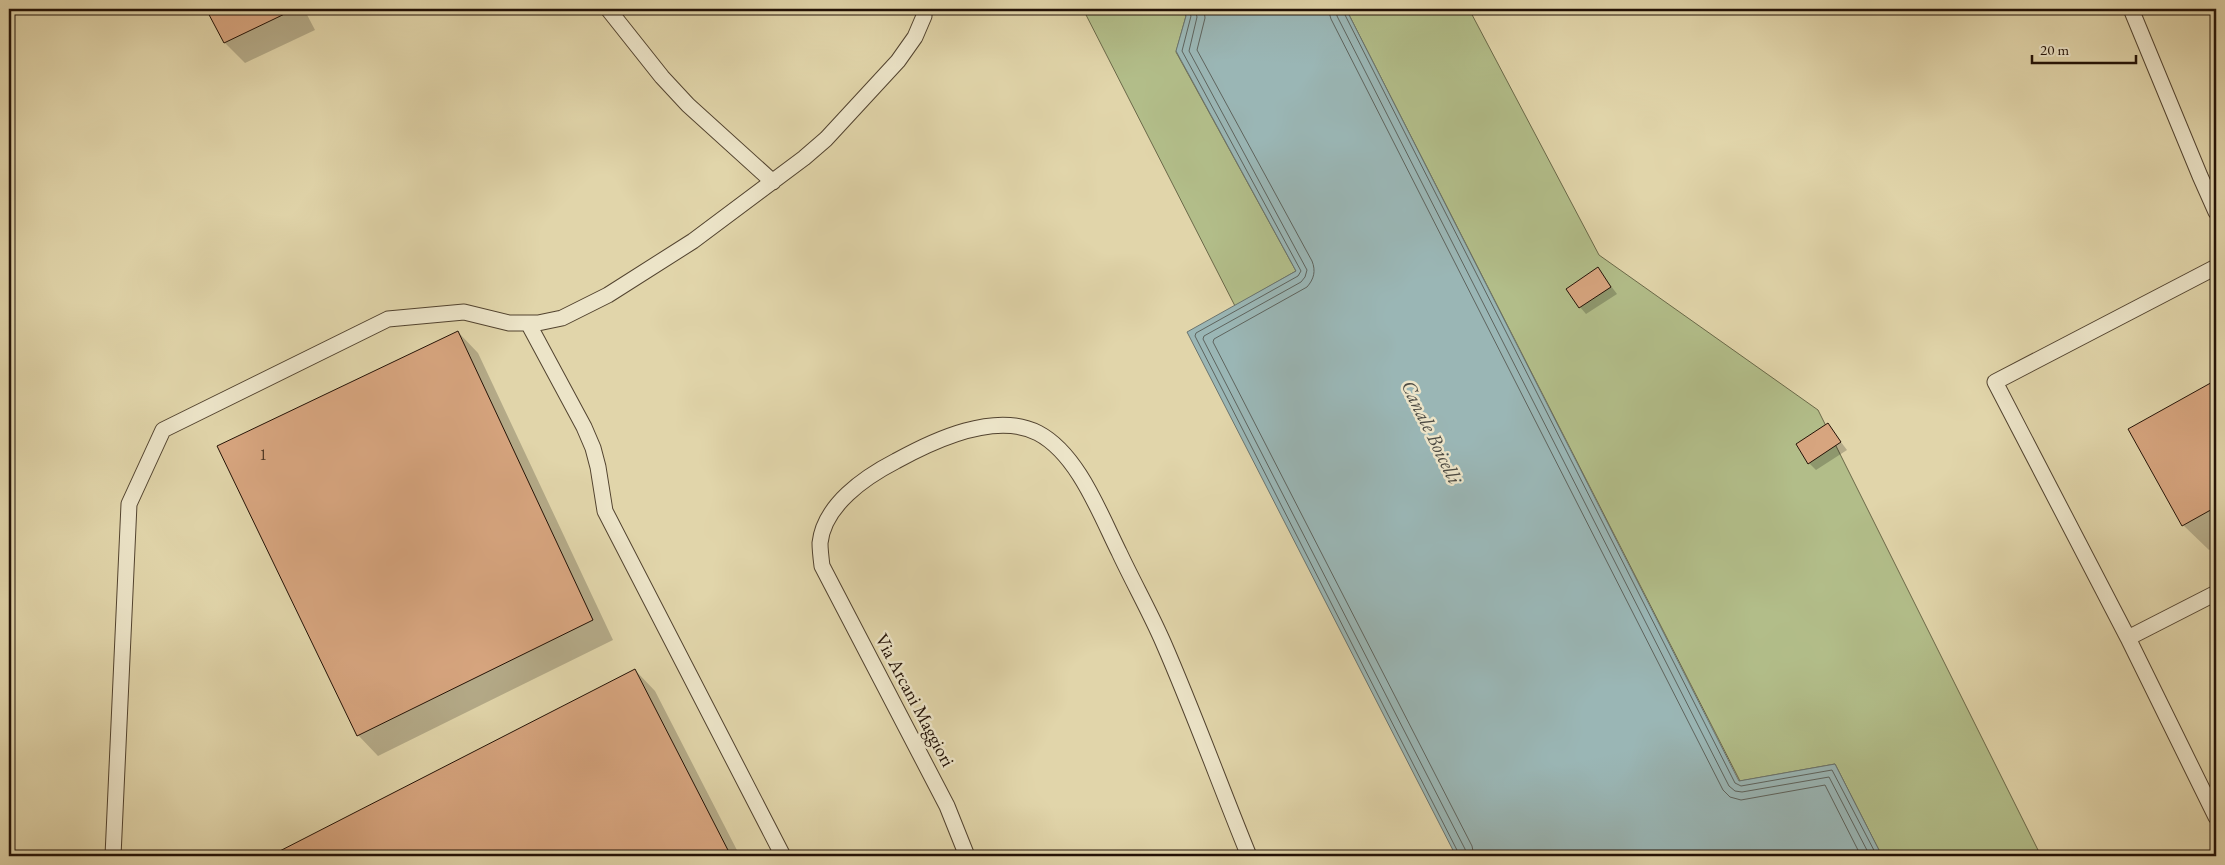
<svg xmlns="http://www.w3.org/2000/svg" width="2225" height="865" viewBox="0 0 2225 865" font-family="'EB Garamond',serif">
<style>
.green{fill:#b2bd89;stroke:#6a6848}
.water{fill:#9ab6b5;stroke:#6a746f}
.shadow{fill:#0003}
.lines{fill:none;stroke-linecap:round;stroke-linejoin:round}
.shore{stroke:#5e645e;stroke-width:1}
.building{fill:#d7a57f;stroke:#231206}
.lane-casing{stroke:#52432f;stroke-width:17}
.lane{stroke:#ece4c8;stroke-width:15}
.labels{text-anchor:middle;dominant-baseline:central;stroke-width:5;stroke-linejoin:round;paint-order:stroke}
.number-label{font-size:16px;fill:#503724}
.street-label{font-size:19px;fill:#231206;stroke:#ece4c8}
.water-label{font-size:20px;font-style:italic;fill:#4d4b43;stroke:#ece4c8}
</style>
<rect width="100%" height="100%" fill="#e1d5aa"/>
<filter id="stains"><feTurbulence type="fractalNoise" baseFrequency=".004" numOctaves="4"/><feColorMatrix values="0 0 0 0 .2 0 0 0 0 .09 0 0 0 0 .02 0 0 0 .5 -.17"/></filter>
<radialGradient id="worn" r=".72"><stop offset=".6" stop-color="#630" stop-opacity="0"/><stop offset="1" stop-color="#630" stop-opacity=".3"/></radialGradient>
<path class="green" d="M1083 9H1183L1186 16 1176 52 1296 271 1235 306Z
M1346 9H1469L1599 255 1818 410 2041 856H1882L1835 764 1740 781Z"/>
<path class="water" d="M1183 9H1346L1739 781 1835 764 1882 856H1456L1187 332 1296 271 1176 51 1186 16Z"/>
<path class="shadow" d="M207 9H304L315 30 245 63 225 43Z
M1598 269 1617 294 1586 314 1580 307Z
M458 332 478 353 613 640 378 756 358 735Z
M2216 382V546L2209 550 2183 525 2130 430Z
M1828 425 1847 450 1816 470 1809 463Z
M635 670 655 691 740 856H273Z"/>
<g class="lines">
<path class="shore" d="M1188 9 1191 16 1182 51 1301 271 1298 276 1196 333 1195 336 1460 856
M1195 9 1197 17 1189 51 1307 270 1305 277 1301 282 1204 336 1203 339 1465 849 1467 856
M1204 9 1205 18 1197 50 1312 261C1316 271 1314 279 1307 287L1214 339 1213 342 1472 846 1474 856
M1328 9 1331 19 1723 790 1730 797 1741 800 1825 785 1861 856
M1336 9 1337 16 1729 786 1735 791 1742 792 1829 777 1870 856
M1342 9 1735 783 1741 786 1832 770 1877 856"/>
</g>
<path class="building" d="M206 9H295L224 43Z
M1598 267 1611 287 1579 308 1566 289Z
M458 331 593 620 357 736 217 446Z
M2216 380V507L2182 526 2128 429Z
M1828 423 1841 442 1808 464 1796 444Z
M635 669 731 856H270Z"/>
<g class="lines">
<g class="lane-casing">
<path id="lane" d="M608 9 662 77 688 105 773 182
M2131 9 2200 176 2216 212
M2216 267 1995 382 2128 638 2216 593
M528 323 584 427 593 448 598 467 605 511 783 856
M2128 638 2216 817
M113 856 129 504 163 430 388 319 464 312 509 323H538L562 318 608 295 693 241 804 158 826 139 898 61 915 37 924 16V9
M967 856 947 806 822 566C821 558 820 550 820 543 824 505 865 477 896 461 934 440 995 411 1038 433 1078 454 1100 514 1119 552 1133 582 1150 612 1163 642 1194 713 1220 785 1249 856"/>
</g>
<use href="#lane" class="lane"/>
</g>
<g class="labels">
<g class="number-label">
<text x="263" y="454">1</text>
</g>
<g class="street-label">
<text transform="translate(915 700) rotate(62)">Via Arcani Maggiori</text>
</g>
<g class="water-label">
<text transform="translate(1432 432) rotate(64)">Canale Boicelli</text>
</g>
</g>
<rect width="2225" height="865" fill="none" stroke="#e1d5aa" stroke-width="30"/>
<rect x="10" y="10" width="2205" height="845" fill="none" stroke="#231206" stroke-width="2.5"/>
<rect x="15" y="15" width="2195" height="835" fill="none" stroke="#231206"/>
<path d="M2032 55v8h104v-8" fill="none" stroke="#231206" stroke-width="2.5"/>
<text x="2040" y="55" font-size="15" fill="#231206" stroke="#ece4c8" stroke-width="4" paint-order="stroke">20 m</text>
<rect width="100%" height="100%" filter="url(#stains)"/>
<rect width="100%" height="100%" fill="url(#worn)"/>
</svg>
